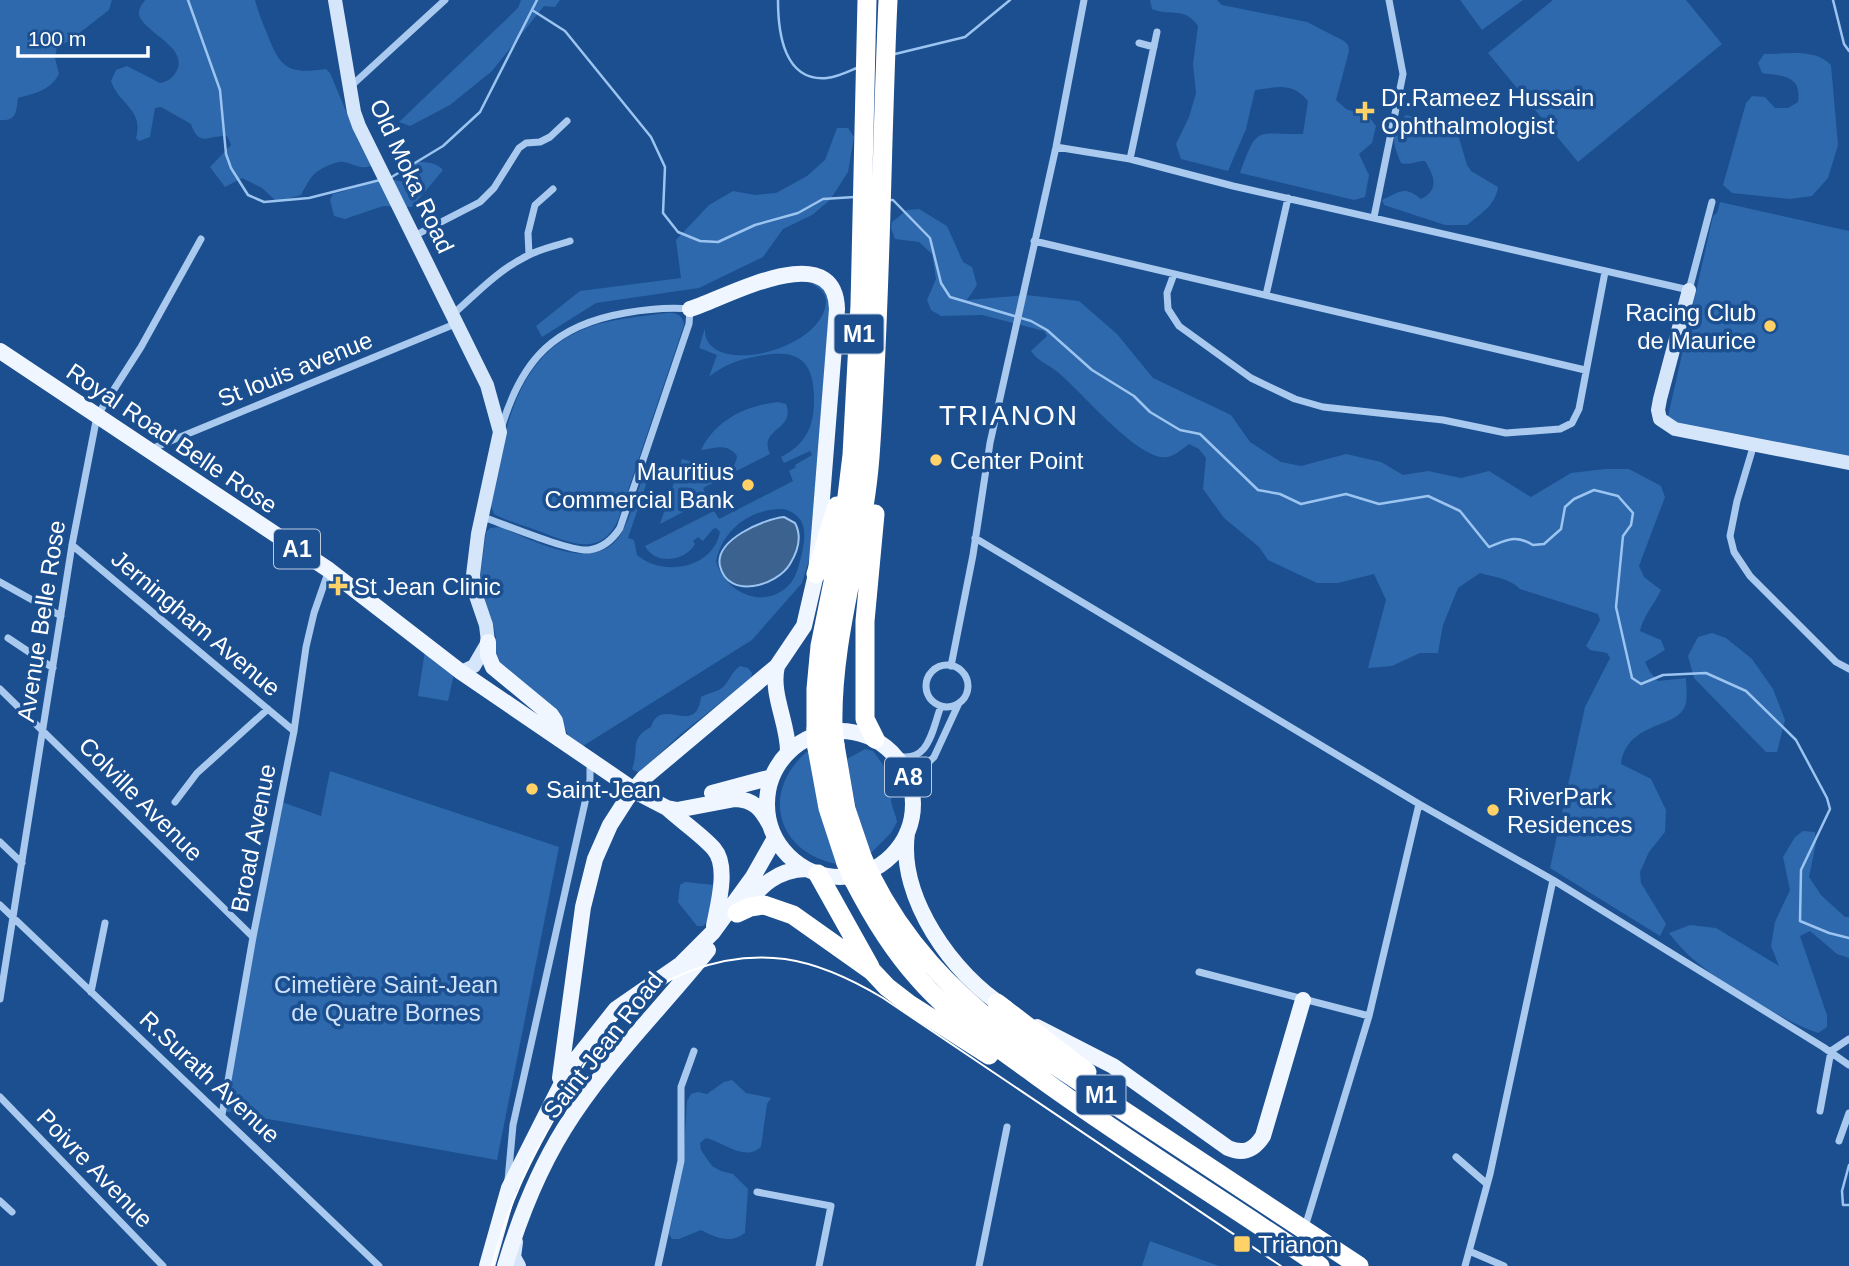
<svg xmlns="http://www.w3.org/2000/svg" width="1849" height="1266" viewBox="0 0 1849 1266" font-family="Arial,sans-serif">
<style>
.green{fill:#2e69ad;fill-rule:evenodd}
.water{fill:#3c6290;stroke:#9cc4f0;stroke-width:2}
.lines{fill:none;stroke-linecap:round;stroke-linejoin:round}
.stream{stroke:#9cc4f0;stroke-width:2.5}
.street{stroke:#a9c9ee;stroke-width:7}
.secondary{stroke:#d6e6fa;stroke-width:14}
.primary{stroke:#f0f6ff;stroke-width:16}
.highway{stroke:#fff;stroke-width:19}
.tram{stroke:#fff;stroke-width:2}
.primary-bridge{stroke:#f0f6ff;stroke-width:16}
.highway-bridge{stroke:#fff;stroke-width:19}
.poi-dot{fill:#ffd166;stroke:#1b4f8f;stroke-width:2.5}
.labels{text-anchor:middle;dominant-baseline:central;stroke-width:7;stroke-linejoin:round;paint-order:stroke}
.shield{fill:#1b4f8f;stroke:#bbcadd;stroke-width:2}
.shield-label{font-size:23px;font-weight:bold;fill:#fff}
.poi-label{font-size:24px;fill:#fff;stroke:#1b4f8f;text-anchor:start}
.street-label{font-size:24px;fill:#fff;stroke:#1b4f8f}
.park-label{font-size:24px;fill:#cfe3fa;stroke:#1b4f8f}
.quarter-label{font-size:28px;letter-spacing:2px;fill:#fff;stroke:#1b4f8f}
</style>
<rect width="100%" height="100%" fill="#1b4f8f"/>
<path class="green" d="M0 0H112L109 10 69 41 57 47 55 58 59 74C50 91 35 93 18 98 16 112 17 121 0 120Z
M145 0H255C258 12 263 24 268 36 281 70 290 74 326 69L330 73 358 140 371 166C359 170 354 163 343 162 340 161 336 163 332 164 312 172 311 177 301 195L280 201 275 200 262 188 242 178 225 187 210 167 231 145 227 136C208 135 199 148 191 124L161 107 155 108 150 137 139 141 136 138C144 109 119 105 111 81L116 70 127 66 160 83C166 82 170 80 174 75 194 49 145 34 139 15 138 9 142 5 145 0Z
M521 0H560L555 7 544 6 492 71 450 105 410 126 399 122 518 8Z
M1150 0H1217L1222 5 1307 22 1344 41 1348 45 1349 51 1336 100 1346 109 1369 117 1376 126 1372 143 1359 154 1369 175 1365 197 1354 200 1240 173C1258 124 1255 135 1303 134L1308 101C1292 82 1278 87 1255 90L1246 129 1228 171 1181 159 1176 144 1189 117 1196 93 1193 64 1198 26C1184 6 1172 17 1152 9Z
M1460 0H1523L1482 30Z
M1553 0H1686L1722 44 1578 162 1488 53Z
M1764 54C1787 54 1815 48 1831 65L1838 145 1828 178 1812 196 1790 199 1732 193 1723 185 1746 103 1752 96 1765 97 1775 108H1788L1798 102C1802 75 1783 76 1762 73L1758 63Z
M1406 115 1419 118 1427 127 1452 128 1457 131 1467 165 1471 171 1498 187C1496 205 1480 214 1467 225H1445L1384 205 1382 200C1400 192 1404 185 1421 199 1440 190 1434 175 1425 161 1416 160 1410 166 1401 163 1392 142 1390 133 1406 115Z
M837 128H848L854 137 848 172 830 200 812 215 783 229 763 257 699 288 596 303 542 337 536 326 580 291 681 278 676 240 709 205 733 191 755 195 776 193 807 176 825 160Z
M411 162C423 162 435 161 443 170L412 207 383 206 345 219 334 216 330 200 333 194C358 189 378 175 404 182L409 178 407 166Z
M1720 202 1849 231V459L1667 421 1713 216 1717 213Z
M919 209 947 226 963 262 972 267 977 285 967 300 1026 295 1079 301 1117 334 1153 378 1231 415 1250 442 1281 462 1301 466 1346 454 1381 462 1403 475 1428 471 1461 478 1489 471 1531 497 1571 473 1605 469H1629L1661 486 1665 497 1639 566 1644 577 1661 590C1654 605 1643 616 1640 631L1661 640 1665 650 1645 662 1650 672 1658 681 1686 678C1686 686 1688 698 1685 706 1677 729 1627 721 1621 764L1651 779 1666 810 1665 832 1649 852 1640 872 1641 883 1666 924 1660 936 1550 868 1585 707 1610 658 1607 653 1590 650 1586 646 1600 620 1598 614 1520 589C1509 578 1494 577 1480 573L1458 588 1443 625 1438 653H1420L1392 666 1368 668 1386 600 1374 574 1338 583H1317L1268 560 1259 547 1224 518 1203 489 1206 458 1199 449 1189 444C1181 450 1172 459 1161 457 1132 452 1084 395 1061 375 1052 366 1038 362 1031 351L1047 336 1044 331 982 315 941 316 931 310 927 300 936 279 932 254 919 242 895 239 891 228 892 222 907 210Z
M809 283 820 285 830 300 809 560 802 583 752 640 583 746 569 737 562 722 497 667 492 655 496 638 493 624 479 585 486 532 490 528 499 527C534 540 597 577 622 532 633 512 639 487 646 466L652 467 628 538 634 540 637 555C662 577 713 569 720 532L716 528 713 529 703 541 698 537 693 541 695 544C686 561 655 566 645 546L714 511 719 519 793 481 789 471 796 467 795 465 812 455 810 451 784 463 781 457C806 444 814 427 814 399 814 356 794 348 754 357 737 360 722 366 709 377L717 355 699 348 705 328C702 379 823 352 826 302 826 292 818 286 809 283ZM784 509C809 517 806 536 801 557 798 568 796 578 788 586 762 611 724 591 716 561 723 529 751 508 784 509Z
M667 313C677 312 683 316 684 325L618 520C600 560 566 541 536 530 522 525 507 521 494 514L490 503C506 430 513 349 598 324 620 318 644 316 667 313Z
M778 402 786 404C796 431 758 427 770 454L703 488 708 499 660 524 682 459C687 460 694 462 699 464 706 468 701 467 708 472 722 483 735 471 737 456 726 442 716 449 701 450 716 420 745 406 778 402Z
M1712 633 1726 638 1752 659 1773 689 1785 720 1777 752H1766L1694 678 1688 656 1698 637Z
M425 651 455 669 448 701 418 696Z
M740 666 748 668 752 673 751 679 682 733 639 773 632 769C640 750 628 739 651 727 661 695 696 738 701 697 708 692 718 693 724 686 731 678 731 673 740 666Z
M865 749 873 751C878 758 893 777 893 784 894 790 891 795 891 801 892 808 896 815 897 822L891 833 871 853 856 809 847 759Z
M809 750 819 810 837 864C775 852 760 790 809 750Z
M330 771 559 847 497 1160 223 1111 282 802 321 816Z
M1803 831 1815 832 1816 843 1809 877 1821 895 1845 917H1849V958L1837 954 1810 931 1800 936 1827 1015V1027L1818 1033C1795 1025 1775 1013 1755 1001 1722 981 1692 964 1669 933L1690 925 1716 928 1779 966 1771 946 1775 922 1790 890 1783 857 1795 837Z
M685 882 715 885 707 922 703 926H697L678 902 680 885Z
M732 1080 746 1093 771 1098 767 1104 761 1147C745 1162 723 1142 706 1138L700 1143 701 1150 712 1166 721 1171 733 1174 748 1189 745 1233C731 1244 716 1238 701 1230L679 1239H672L669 1234 683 1167 687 1101 691 1094 698 1092 707 1094 724 1082Z
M1150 1241 1219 1266H1142Z"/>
<path class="water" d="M784 517 795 523C802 536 798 551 790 564 777 586 728 600 720 566 714 540 764 519 784 517Z"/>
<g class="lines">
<path class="stream" d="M188 0 220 90 226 154 231 168 248 195 264 202 309 198 380 180
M778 0C778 33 784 82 827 78 838 77 849 71 859 67
M1833 0 1844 44 1849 51
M532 10 565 31 651 137 665 167 663 213 678 232 700 241 718 242 755 225 798 213 823 199 855 197
M895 54 965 37 1010 0
M390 178 443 146 480 112 537 0
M889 200H893L930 238 941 283 950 297 1031 321 1047 330 1092 370 1134 396 1150 412 1180 430 1200 434 1258 490 1280 494 1301 504 1346 494 1379 504 1428 496 1460 511 1489 547C1507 540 1515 534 1533 545L1544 544 1561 529 1565 507 1574 499 1594 490 1618 496 1633 513 1631 525 1623 536 1616 607 1632 678 1641 684 1663 675 1706 673 1746 691 1796 740 1827 798 1830 809 1801 870 1800 921 1829 933 1849 938
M1849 1165 1842 1191 1843 1205H1849"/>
<path class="street" d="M1139 43 1154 47
M350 87 445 0
M1056 147 1130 159 1233 186 1689 290 1712 202
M1130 159 1157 32
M1374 217 1403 74 1389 0
M414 236 480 202 494 188 519 148 526 143 540 142 550 137 567 121
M1034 241 1585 370
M529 255 528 233 535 205 553 189
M1174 274 1167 293 1168 309 1179 326 1251 378 1295 399 1323 407 1443 420 1506 433 1560 429 1572 423 1579 409 1605 272
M1266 295 1288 198
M452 315C476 294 498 270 527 256 540 249 556 246 570 241
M1754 444 1737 501 1730 536 1734 552 1750 576 1836 662 1849 669
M151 449 455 324
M483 517C506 525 570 552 589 550 603 548 613 539 620 528L689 324 690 309C667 307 648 309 625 313 555 325 522 359 502 426
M975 538 1419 804 1553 880 1823 1047 1849 1065
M72 545 294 731
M0 582 61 616
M8 638 53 668
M926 686a21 21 0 1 1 42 0a21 21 0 1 1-42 0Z
M951 666 973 555 990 443 1056 147 1084 0
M0 689 253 937
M894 755C929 766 932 730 941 706
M913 795 916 775 934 757 959 703
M175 802 197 773 268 709
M0 842 22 863
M0 905 379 1266
M1199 972 1369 1016
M91 992 105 923
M0 999 72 545 97 416 141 347 201 239
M0 1097 163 1266
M1820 1111 1831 1051 1849 1039
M222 1115 253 937 294 731 306 647 314 613 329 570
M1839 1141 1849 1113
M1456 1157 1487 1184
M508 1180 513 1125 590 780V764
M757 1192 831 1206 819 1266
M0 1201 12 1212
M1305 1227 1369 1016 1419 804
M1469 1251 1504 1266
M658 1266 681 1161V1087L694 1051
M979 1266 1007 1127
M1465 1266 1490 1174 1553 880"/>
<path class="secondary" d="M335 0 354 112 359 126 487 385 500 432 478 534 473 575 474 590 486 625 488 642 474 666 461 672
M1689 290 1660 399 1658 410 1660 419 1675 429 1849 463
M516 1242 514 1257 519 1266"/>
<path class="primary" d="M0 351 329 570 461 672 640 794 667 808 677 810 735 799C754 800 761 808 770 825
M488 642V655L493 667 551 715 555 721 559 739
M777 666C770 694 789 725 788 753
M767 804a73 73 0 1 1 146 0a73 73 0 1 1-146 0Z
M644 778 777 666 804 626 816 574 837 309C835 235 724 299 690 309
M712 793 772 777
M667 808C681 821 703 836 714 849 729 866 718 905 714 926
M907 833C898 898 953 975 1006 1008
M739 911C760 888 774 870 806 869
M1037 1027 1113 1066 1228 1148C1244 1155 1254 1150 1263 1136L1303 1000
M560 1078 583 907 595 859 610 825 628 797
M487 1266 509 1188 570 1067 616 1009 681 964 713 932 753 877 775 838
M505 1266C519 1219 538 1171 564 1129 604 1064 660 1010 708 950"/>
<path class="highway" d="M875 514 865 621V719L875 739
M816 574 837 506
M833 726C831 635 863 548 870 457 881 305 881 152 888 0
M816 729V689L820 646 842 538 852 455 860 305 867 0
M835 745 846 809 863 859
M817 748 828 808 846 863
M818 874 870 967
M871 876C904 942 951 991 1009 1035L1359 1266
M854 881C872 916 892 949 918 978 951 1016 993 1044 1033 1073 1126 1141 1225 1201 1320 1266
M737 913 750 907 764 905 793 915 872 971 887 987 909 1004 989 1055
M997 1003 1087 1072"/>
<path class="tram" d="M492 1266C508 1205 528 1164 559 1110 575 1081 590 1050 612 1024 655 977 721 951 785 959 820 964 853 980 883 998L1281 1266"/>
<path class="primary-bridge" d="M628 797 644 778"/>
<path class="highway-bridge" d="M833 726 835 745
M816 729 817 748
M863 859 871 876
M846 863 854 881"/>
</g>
<g class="poi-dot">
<path d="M1361.5 100.5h7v7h7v7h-7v7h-7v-7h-7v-7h7z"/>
<circle cx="1770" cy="326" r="7"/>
<circle cx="936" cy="460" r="7"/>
<circle cx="748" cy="485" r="7"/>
<path d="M334.5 575.5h7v7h7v7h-7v7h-7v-7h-7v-7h7z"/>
<circle cx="532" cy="789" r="7"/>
<circle cx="1493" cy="810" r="7"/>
<rect x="1233" y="1235" width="18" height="18" rx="3.5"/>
</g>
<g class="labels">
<g class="shield">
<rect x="834.5" y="314.5" width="49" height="39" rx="5"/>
<rect x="274" y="529.5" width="46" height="39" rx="5"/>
<rect x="885" y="757.5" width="46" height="39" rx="5"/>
<rect x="1076.5" y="1075.5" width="49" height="39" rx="5"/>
</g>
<g class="shield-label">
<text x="859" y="334">M1</text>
<text x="297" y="549">A1</text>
<text x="908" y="777">A8</text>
<text x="1101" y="1095">M1</text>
</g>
<g class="poi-label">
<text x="1381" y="97">Dr.Rameez Hussain<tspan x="1381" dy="28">Ophthalmologist</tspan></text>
<text x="1756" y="312" text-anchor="end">Racing Club<tspan x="1756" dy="28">de Maurice</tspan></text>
<text x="950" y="460">Center Point</text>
<text x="734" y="471" text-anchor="end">Mauritius<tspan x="734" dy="28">Commercial Bank</tspan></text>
<text x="354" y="586">St Jean Clinic</text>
<text x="546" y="789">Saint-Jean</text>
<text x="1507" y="796">RiverPark<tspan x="1507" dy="28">Residences</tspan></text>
<text x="1258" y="1244">Trianon</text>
</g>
<g class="street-label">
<text transform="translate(412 176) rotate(65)">Old Moka Road</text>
<text transform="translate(295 369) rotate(-22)">St louis avenue</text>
<text transform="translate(172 438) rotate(34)">Royal Road Belle Rose</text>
<text transform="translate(41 621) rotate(-81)">Avenue Belle Rose</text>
<text transform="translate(196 623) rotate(40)">Jerningham Avenue</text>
<text transform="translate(141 799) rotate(45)">Colville Avenue</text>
<text transform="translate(253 838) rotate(-79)">Broad Avenue</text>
<text transform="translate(603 1045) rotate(-52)">Saint Jean Road</text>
<text transform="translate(210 1077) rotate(43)">R.Surath Avenue</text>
<text transform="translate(95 1168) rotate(46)">Poivre Avenue</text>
</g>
<g class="park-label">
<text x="386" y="984">Cimetière Saint-Jean<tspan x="386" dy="28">de Quatre Bornes</tspan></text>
</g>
<g class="quarter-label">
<text x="1009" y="415">TRIANON</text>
</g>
</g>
<path d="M18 46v10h130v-10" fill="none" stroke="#ffffff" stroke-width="3.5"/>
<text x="28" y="46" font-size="21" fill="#ffffff" stroke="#1b4f8f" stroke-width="5" paint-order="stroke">100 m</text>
</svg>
